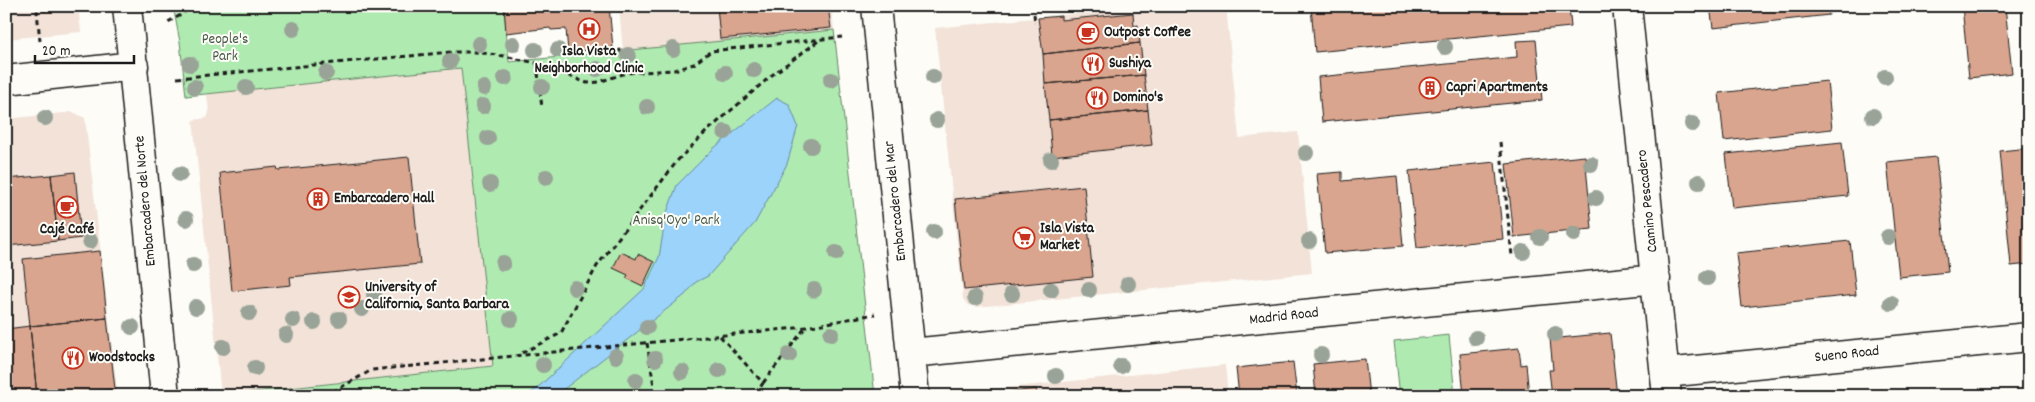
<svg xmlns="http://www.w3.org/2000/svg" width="2035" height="402" viewBox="0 0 2035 402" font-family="Dekko,sans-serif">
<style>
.built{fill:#f2e2d8}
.green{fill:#afebb1;stroke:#668466}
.water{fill:#9bd3fa;stroke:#688aa1}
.building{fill:#d9a58e;stroke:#1c1c1c}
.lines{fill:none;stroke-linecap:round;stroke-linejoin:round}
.minor-casing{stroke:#1c1c1c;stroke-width:31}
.path{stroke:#1c1c1c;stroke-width:3;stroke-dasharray:5 4;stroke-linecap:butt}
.minor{stroke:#fdfcf7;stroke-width:28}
.tree{fill:#99a397}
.labels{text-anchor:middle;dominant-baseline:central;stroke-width:4;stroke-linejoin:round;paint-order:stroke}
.poi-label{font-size:15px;font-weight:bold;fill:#1c1c1c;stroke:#fdfcf7;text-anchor:start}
.park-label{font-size:15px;fill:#485a49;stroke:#fdfcf7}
.street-label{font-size:15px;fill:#1c1c1c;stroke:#fdfcf7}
</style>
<rect width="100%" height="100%" fill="#fdfcf7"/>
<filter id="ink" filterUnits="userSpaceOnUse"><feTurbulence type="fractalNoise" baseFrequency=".02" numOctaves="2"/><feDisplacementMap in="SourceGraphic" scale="10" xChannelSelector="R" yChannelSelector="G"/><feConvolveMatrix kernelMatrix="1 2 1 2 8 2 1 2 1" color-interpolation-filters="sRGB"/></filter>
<g filter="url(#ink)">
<path class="built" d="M6 6H78L81 32 6 39Z
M619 6H831L834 30 623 51Z
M1153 6H1226L1239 138 1298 132 1312 273 976 307 968 305 963 299 935 28Z
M461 68 493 366 221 395 193 120 207 118 209 113 207 94Z
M73 112 85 118 117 390 57 396H6V119Z
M1225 365 1228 396H966L977 391Z"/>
<path class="green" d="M173 6H504L509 62 834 30 875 396H216L493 366 461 68 186 96 180 42Z
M1449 335 1455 396H1400L1394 341Z"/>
<path class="water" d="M777 98 789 104 798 126 787 164 755 223 708 276 696 282 685 295 555 396H523L534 391 644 289 659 257 666 215 677 185 714 148Z"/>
<path class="building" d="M504 6H609L613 48 568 52 566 29 551 30 550 28 506 33Z
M717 6H828L831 28 720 39Z
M1569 6 1571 27 1315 52 1311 7Z
M1710 6H1828L1829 15 1713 28Z
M1962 6H2005L2012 73 1969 78Z
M1133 13 1134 26 1138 25 1140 43 1043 54 1038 18 1061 16V20Z
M1536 40 1542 100 1322 122 1318 77 1517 57 1516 41Z
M1140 43 1144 75 1045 84 1043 54Z
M1144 75 1148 110 1049 120 1045 84Z
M1827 81 1832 129 1724 141 1719 93Z
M1148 110 1152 145 1052 156 1049 120Z
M1842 142 1848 196 1732 208 1726 154Z
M2029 148V264L2011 266 2000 151Z
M1585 156 1592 229 1514 237 1506 164Z
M409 157 420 264 290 277 291 285 232 291 220 173 277 167 278 170Z
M1936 157 1948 272 1899 277 1887 162Z
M1495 162 1503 239 1417 248 1409 171Z
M75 172 81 238 58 241 51 175Z
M1342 172V181L1397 176 1403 246 1325 253 1317 174Z
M51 175 58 241 6 246V179Z
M1084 186 1093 277 964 290 955 199Z
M1850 241 1856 295 1742 307 1736 253Z
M100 251 107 318 30 326 23 259Z
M621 252 636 259 638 254 654 262 643 286 626 278 628 275 613 268Z
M107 318 115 389 37 396 30 326Z
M30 326 37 396H6V329Z
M1610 333 1617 396H1552L1549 370H1553L1550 339Z
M1519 348 1521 365 1526 364 1529 396H1464L1460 354Z
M1365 359 1369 396H1316L1313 364Z
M1293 362 1297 396H1239L1236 368Z
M1036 389 1037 393 1067 390 1068 396H1012V392Z"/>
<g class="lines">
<g class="minor-casing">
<path id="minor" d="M127 6 165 396
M876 6 915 396
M1627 6 1667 396
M6 80 134 66
M911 353 1656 279
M1665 373 2029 337"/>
</g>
<path class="path" d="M1034 14 1035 23
M168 22 181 15 192 6
M40 41 37 11 47 10 46 6
M619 49 635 72
M537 64 542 108
M177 78 451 52H475L504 56 536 63 587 83 599 82 626 73 674 70 694 64 711 51 842 37
M1500 142 1512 256
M720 336 763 383 755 396
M647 343 654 386
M522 353 561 333 597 266 678 160 705 133 772 75 821 39
M763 383 805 328
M325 396 372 370 806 327 875 314"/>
<use href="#minor" class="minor"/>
</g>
<g class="tree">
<circle cx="293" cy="29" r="8"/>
<circle cx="479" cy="44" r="8"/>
<circle cx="513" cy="44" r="8"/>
<circle cx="1445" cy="47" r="8"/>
<circle cx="673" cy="49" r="8"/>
<circle cx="535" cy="50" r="8"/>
<circle cx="558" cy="50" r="8"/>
<circle cx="628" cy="55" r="8"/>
<circle cx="450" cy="61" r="8"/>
<circle cx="190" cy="64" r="8"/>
<circle cx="597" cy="69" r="8"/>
<circle cx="754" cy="70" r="8"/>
<circle cx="326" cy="73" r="8"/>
<circle cx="725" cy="73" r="8"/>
<circle cx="933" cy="77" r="8"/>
<circle cx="1885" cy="77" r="8"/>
<circle cx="505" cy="78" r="8"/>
<circle cx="831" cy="80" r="8"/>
<circle cx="195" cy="87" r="8"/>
<circle cx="246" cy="87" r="8"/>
<circle cx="542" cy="87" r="8"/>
<circle cx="484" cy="88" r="8"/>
<circle cx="483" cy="106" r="8"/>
<circle cx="647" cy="107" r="8"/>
<circle cx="1873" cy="116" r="8"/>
<circle cx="45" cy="118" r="8"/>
<circle cx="937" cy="120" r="8"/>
<circle cx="1692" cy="124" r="8"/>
<circle cx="725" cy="132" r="8"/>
<circle cx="488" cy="138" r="8"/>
<circle cx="811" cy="146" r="8"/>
<circle cx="1306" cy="153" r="8"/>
<circle cx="1051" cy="160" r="8"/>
<circle cx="1591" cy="164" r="8"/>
<circle cx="180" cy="174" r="8"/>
<circle cx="546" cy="177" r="8"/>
<circle cx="1699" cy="182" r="8"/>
<circle cx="490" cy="184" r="8"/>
<circle cx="1596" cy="198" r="8"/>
<circle cx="186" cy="219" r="8"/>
<circle cx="934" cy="232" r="8"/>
<circle cx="1574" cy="234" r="8"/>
<circle cx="1540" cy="237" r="8"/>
<circle cx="1888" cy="237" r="8"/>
<circle cx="90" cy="241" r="8"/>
<circle cx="1309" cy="241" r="8"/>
<circle cx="1523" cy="252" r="8"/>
<circle cx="836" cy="253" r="8"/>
<circle cx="503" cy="263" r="8"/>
<circle cx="193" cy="265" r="8"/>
<circle cx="1707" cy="278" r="8"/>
<circle cx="1128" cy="284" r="8"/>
<circle cx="575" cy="288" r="8"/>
<circle cx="814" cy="290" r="8"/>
<circle cx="1051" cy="290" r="8"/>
<circle cx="1089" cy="290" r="8"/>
<circle cx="1012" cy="294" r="8"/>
<circle cx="374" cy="295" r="8"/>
<circle cx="975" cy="298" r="8"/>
<circle cx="1891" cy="303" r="8"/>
<circle cx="196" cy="307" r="8"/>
<circle cx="362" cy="309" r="8"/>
<circle cx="249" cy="313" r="8"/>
<circle cx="339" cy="319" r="8"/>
<circle cx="511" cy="319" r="8"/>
<circle cx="293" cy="320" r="8"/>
<circle cx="314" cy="322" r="8"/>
<circle cx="132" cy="327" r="8"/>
<circle cx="647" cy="327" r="8"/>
<circle cx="831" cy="334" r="8"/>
<circle cx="1555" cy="334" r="8"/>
<circle cx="286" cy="335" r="8"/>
<circle cx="1476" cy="338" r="8"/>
<circle cx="223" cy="347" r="8"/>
<circle cx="789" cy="355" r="8"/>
<circle cx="1321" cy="355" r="8"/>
<circle cx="616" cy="356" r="8"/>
<circle cx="655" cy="359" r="8"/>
<circle cx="543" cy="365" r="8"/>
<circle cx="1121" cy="366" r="8"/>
<circle cx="255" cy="368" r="8"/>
<circle cx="719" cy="370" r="8"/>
<circle cx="682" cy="372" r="8"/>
<circle cx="1056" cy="376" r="8"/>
<circle cx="636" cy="380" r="8"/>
</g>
</g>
<defs>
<g id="hospital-ring" transform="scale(1.125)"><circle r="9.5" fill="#fdfcf7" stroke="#c8321e" stroke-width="1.5"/><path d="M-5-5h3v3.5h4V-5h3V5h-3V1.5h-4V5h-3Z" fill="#c8321e"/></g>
<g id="cafe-ring" transform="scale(1.125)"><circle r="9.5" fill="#fdfcf7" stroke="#c8321e" stroke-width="1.5"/><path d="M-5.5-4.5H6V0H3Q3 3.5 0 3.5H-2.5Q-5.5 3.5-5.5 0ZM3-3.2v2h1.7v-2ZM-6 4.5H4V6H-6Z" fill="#c8321e"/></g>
<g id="restaurant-ring" transform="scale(1.125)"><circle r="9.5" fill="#fdfcf7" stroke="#c8321e" stroke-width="1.5"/><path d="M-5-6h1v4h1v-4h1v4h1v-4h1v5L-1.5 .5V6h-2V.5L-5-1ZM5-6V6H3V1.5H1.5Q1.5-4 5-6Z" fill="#c8321e"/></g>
<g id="building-ring" transform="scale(1.125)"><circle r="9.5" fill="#fdfcf7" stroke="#c8321e" stroke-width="1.5"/><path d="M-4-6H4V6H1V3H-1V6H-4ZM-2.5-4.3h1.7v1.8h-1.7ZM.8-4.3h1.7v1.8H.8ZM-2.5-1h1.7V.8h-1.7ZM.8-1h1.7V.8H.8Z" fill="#c8321e"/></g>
<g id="supermarket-ring" transform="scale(1.125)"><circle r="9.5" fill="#fdfcf7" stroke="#c8321e" stroke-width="1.5"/><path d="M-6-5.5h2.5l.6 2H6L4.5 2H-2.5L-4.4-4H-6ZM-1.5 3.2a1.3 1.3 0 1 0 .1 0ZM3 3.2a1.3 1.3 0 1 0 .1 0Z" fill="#c8321e"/></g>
<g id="university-ring" transform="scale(1.125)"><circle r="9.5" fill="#fdfcf7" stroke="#c8321e" stroke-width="1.5"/><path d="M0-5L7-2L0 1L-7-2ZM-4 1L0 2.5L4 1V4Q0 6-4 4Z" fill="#c8321e"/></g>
</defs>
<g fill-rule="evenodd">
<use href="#hospital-ring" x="589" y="29"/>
<use href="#cafe-ring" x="1088" y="33"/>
<use href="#restaurant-ring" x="1093" y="64"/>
<use href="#building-ring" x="1430" y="88"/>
<use href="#restaurant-ring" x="1097" y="98"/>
<use href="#building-ring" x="318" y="199"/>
<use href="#cafe-ring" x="67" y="207"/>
<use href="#supermarket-ring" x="1024" y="238"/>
<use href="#university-ring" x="349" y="297"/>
<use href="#restaurant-ring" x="73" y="358"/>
</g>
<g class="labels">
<g class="poi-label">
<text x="1104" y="33">Outpost Coffee</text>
<text x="589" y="52" text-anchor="middle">Isla Vista<tspan x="589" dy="17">Neighborhood Clinic</tspan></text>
<text x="1109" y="64">Sushiya</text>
<text x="1446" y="88">Capri Apartments</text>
<text x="1113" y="98">Domino's</text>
<text x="334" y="199">Embarcadero Hall</text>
<text x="1040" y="229">Isla Vista<tspan x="1040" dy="17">Market</tspan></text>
<text x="67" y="230" text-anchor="middle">Cajé Café</text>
<text x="365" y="288">University of<tspan x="365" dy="17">California, Santa Barbara</tspan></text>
<text x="89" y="358">Woodstocks</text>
</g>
<g class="park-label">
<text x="225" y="40">People's<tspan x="225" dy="17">Park</tspan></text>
<text x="676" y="221">Anisq'Oyo' Park</text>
</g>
<g class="street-label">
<text transform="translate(146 201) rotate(-95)">Embarcadero del Norte</text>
<text transform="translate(896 201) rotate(-96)">Embarcadero del Mar</text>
<text transform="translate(1648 201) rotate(-96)">Camino Pescadero</text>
<text transform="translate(1284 317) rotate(-6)">Madrid Road</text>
<text transform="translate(1847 355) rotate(-6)">Sueno Road</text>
</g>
</g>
<rect width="2035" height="402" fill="none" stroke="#fdfcf7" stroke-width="25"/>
<rect x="12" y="12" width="2010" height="377" fill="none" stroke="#1c1c1c" stroke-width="2" filter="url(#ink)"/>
<path d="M35 55v8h99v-8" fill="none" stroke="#1c1c1c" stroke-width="2.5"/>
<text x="42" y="55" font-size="15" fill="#1c1c1c" stroke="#fdfcf7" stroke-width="4" paint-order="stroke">20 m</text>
</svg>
